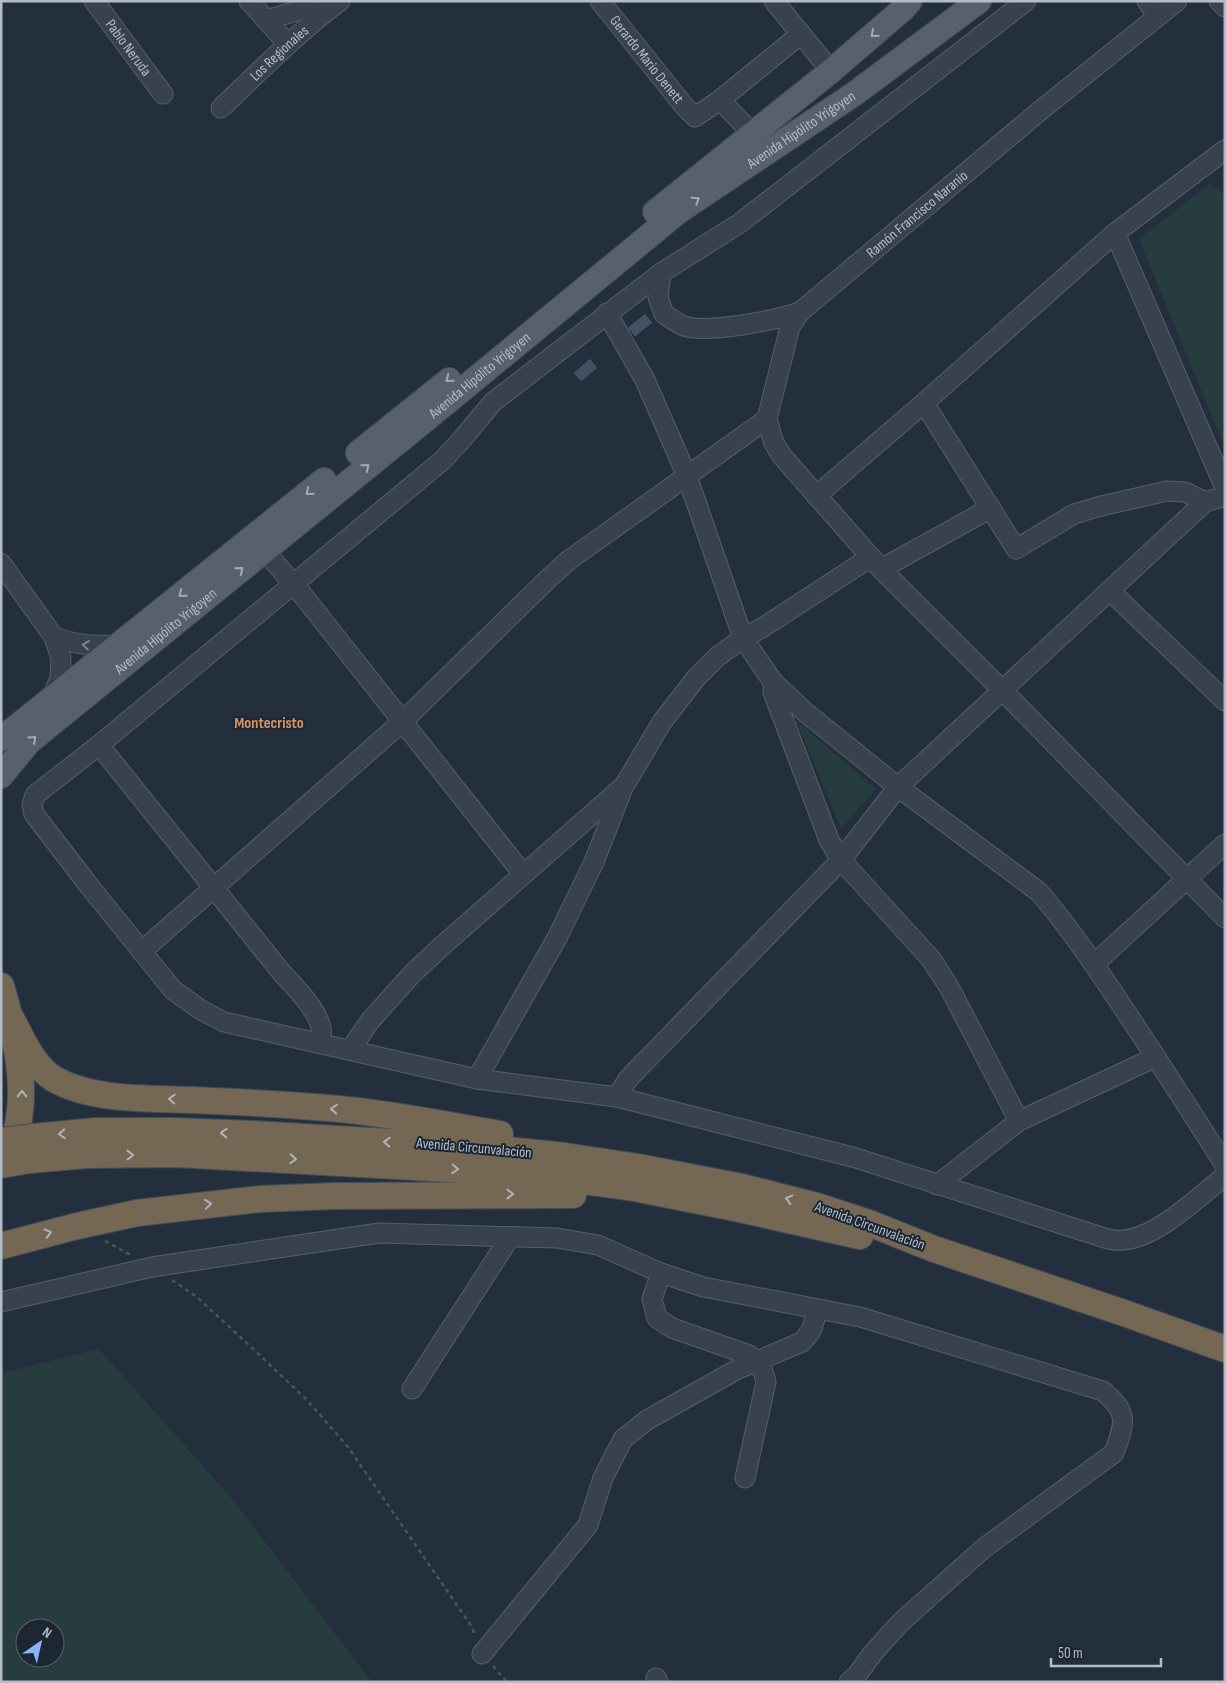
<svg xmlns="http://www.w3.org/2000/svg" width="1226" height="1683" viewBox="0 0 1226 1683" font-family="'Sofia Sans Condensed',sans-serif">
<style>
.green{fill:#263c3f;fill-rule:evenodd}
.building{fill:#455162;stroke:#1f2835}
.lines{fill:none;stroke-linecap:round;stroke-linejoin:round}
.minor-casing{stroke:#565f6c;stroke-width:21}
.major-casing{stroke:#414a57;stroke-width:26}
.highway-casing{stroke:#434c59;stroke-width:28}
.path{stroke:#44595c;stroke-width:2.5;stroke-dasharray:4 4;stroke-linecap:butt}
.minor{stroke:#38414e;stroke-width:19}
.major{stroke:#56606e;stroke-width:24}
.highway{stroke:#746855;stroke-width:26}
.highway-bridge-casing{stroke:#434c59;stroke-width:28;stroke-linecap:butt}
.highway-bridge{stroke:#746855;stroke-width:26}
.oneway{stroke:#a1aab7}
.oneway2{stroke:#7c8592}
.oneway3{stroke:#aeb4bd}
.labels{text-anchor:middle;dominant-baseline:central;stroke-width:4;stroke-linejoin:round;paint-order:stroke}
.street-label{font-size:15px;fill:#b4bcc9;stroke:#1d2633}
.neighbourhood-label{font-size:16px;font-weight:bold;fill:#d59563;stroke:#1d2633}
</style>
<rect width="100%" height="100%" fill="#242f3e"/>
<path class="green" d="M1210 184 1225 194V448L1139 239Z
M796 720 876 789 841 828Z
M99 1349 233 1500 372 1682H1V1373ZM25 1628H55V1658H25Z"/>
<path class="building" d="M645 313 653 323 635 337 627 328Z
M590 358 598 368 581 382 573 373Z"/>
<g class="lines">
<g class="minor-casing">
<g id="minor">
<path id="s1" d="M94 1 163 94"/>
<path d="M249 1 288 44"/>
<path id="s2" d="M600 1 685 107 695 117 720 100 801 34"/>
<path d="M774 1 831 71"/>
<path d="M1026 1 740 223 661 273 493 402 463 438 443 460 99 745 35 795 32 805 34 814 90 887 173 990 201 1010 224 1022 477 1079 617 1097 628 1079 841 860 898 787 1205 502 1225 496"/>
<path d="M1147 1 1158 16"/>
<path d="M1219 1 1225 7"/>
<path d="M266 20 331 1"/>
<path d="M720 100 753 134"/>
<path id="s3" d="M221 108C260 71 297 33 340 1"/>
<path d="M1115 233 1225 488"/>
<path id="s4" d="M661 273 658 297 664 314C670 318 677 323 684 326 707 334 776 320 800 312L1041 110 1177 1"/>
<path d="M800 312 790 327 767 419 774 443 782 456 881 569 1001 689 1225 918"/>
<path d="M607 313 645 380 687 476 743 638 773 682 805 712 898 787 1039 892C1070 928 1096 967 1122 1006 1157 1058 1191 1112 1225 1165"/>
<path d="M924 403 1016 549 1074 514 1101 506 1167 491 1185 492 1205 502"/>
<path d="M816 496 924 403 1115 233 1225 150"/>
<path d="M264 550 301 593 523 874"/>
<path d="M1 563 54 637 61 658 60 679 51 698"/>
<path d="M881 569 991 508"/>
<path d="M1110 591 1225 701"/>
<path d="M54 637C76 645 95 646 118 645"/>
<path d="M773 682V692L829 840 841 860 931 959 949 987 1019 1121"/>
<path d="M99 745 282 973C295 987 317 1009 321 1028 322 1033 321 1039 321 1044"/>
<path d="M142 951 402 722 549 578 569 560 767 419"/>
<path d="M1094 964 1225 844"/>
<path d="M350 1050 370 1021 412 974 442 946 624 786 662 722 696 678 717 657 743 638 762 628 871 557"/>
<path d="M477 1079 557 938 594 862 622 790"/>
<path d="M617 1097 856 1158 1108 1239C1113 1240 1118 1241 1123 1240 1157 1238 1198 1197 1225 1176"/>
<path d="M937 1185 1019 1121 1156 1057"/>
<path d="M661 1273 652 1299 657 1318 672 1328 749 1355C759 1362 763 1369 766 1382L745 1478"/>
<path d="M1 1302 152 1267 379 1233 557 1238 598 1245 661 1273 703 1287 860 1317 1103 1391C1129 1413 1125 1423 1114 1453L984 1548 901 1622 873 1653 857 1675 849 1682"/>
<path d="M412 1389 510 1237"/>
<path d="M482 1654 588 1525 603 1478 623 1439 647 1420 738 1369 802 1342 811 1331 818 1309"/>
<path d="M656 1678 658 1682"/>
</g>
</g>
<g class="major-casing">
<g id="major">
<path d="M655 212 831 71 902 10 910 1"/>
<path d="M358 453 449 380"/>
<path d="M1 739 324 480"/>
<path id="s5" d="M1 776 29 742 424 421 678 212 854 94 979 1"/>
</g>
</g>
<g class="highway-casing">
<path id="highway" d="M1 986C18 1045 33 1101 7 1161
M11 1018C22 1039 33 1066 54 1079 93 1101 148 1098 191 1100 241 1102 290 1104 339 1109 393 1114 447 1125 500 1134
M34 1137 96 1131H176L253 1134 489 1148 565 1156 638 1167 742 1187 817 1206 869 1223 934 1249 1124 1313 1225 1349
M29 1160 87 1155 176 1154 488 1171 561 1178 629 1187 735 1208 860 1236
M1 1246 77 1226 137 1213 260 1199 334 1196 573 1195"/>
</g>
<path class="path" d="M105 1241 131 1255
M172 1280 197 1297 252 1348 307 1400 348 1447 472 1627 475 1636
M493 1666 507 1682"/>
<use href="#minor" class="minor"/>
<use href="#major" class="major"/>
<use href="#highway" class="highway"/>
<g class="highway-bridge-casing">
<path id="highway-bridge" d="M1 1141 34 1137
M1 1165 29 1160"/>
</g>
<use href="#highway-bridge" class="highway-bridge"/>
</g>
<defs><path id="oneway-chevron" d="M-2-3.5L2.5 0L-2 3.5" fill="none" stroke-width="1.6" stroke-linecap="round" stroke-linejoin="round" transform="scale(1.25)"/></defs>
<g class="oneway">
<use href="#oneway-chevron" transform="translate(874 34) rotate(139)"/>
<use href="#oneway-chevron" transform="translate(696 200) rotate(-33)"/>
<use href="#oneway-chevron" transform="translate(449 379) rotate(141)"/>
<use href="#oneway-chevron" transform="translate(366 467) rotate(-39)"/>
<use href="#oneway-chevron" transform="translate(309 492) rotate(141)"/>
<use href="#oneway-chevron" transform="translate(240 570) rotate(-39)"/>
<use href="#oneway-chevron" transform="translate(182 594) rotate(141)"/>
<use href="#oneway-chevron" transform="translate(33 739) rotate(-42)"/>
</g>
<use class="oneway2" href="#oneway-chevron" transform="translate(86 645) rotate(-173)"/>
<g class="oneway3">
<use href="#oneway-chevron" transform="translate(22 1094) rotate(-90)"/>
<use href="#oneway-chevron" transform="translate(172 1099) rotate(-177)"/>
<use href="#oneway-chevron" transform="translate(334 1109) rotate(-175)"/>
<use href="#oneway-chevron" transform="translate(224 1133) rotate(-178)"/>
<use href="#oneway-chevron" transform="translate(62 1134) rotate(175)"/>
<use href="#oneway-chevron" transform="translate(387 1142) rotate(-177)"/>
<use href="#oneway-chevron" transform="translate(130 1155) rotate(-1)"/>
<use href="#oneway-chevron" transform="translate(293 1159) rotate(3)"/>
<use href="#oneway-chevron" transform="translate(455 1169) rotate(4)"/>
<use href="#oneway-chevron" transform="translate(510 1194)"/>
<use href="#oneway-chevron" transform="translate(789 1199) rotate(-165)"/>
<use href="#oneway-chevron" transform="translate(208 1204) rotate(-6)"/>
<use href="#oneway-chevron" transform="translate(48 1233) rotate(-15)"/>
</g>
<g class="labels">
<g class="street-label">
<text stroke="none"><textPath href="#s1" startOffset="58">Pablo Neruda</textPath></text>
<text stroke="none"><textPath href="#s3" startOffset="80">Los Regionales</textPath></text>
<text stroke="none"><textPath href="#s2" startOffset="75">Gerardo Mario Denett</textPath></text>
<text stroke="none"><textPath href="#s5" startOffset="1030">Avenida Hipólito Yrigoyen</textPath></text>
<text stroke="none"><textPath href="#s4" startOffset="336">Ramón Francisco Naranio</textPath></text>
<text stroke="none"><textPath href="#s5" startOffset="625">Avenida Hipólito Yrigoyen</textPath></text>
<text stroke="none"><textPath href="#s5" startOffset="220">Avenida Hipólito Yrigoyen</textPath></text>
<text transform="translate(474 1148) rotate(5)">Avenida Circunvalación</text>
<text transform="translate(870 1226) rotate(20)">Avenida Circunvalación</text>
</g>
<g class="neighbourhood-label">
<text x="269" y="723">Montecristo</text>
</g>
</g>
<rect width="1226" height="1683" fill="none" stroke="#b4bcc9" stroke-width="5"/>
<g transform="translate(40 1643) rotate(34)"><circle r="24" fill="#1d2633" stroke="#59626f"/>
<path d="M0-4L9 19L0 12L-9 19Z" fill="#8ab4f8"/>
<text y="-8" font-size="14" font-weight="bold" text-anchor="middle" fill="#b4bcc9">N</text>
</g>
<path d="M1051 1658v8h110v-8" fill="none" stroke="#b4bcc9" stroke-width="2.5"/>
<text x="1058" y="1658" font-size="15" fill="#b4bcc9" stroke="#1d2633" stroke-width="4" paint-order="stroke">50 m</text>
</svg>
